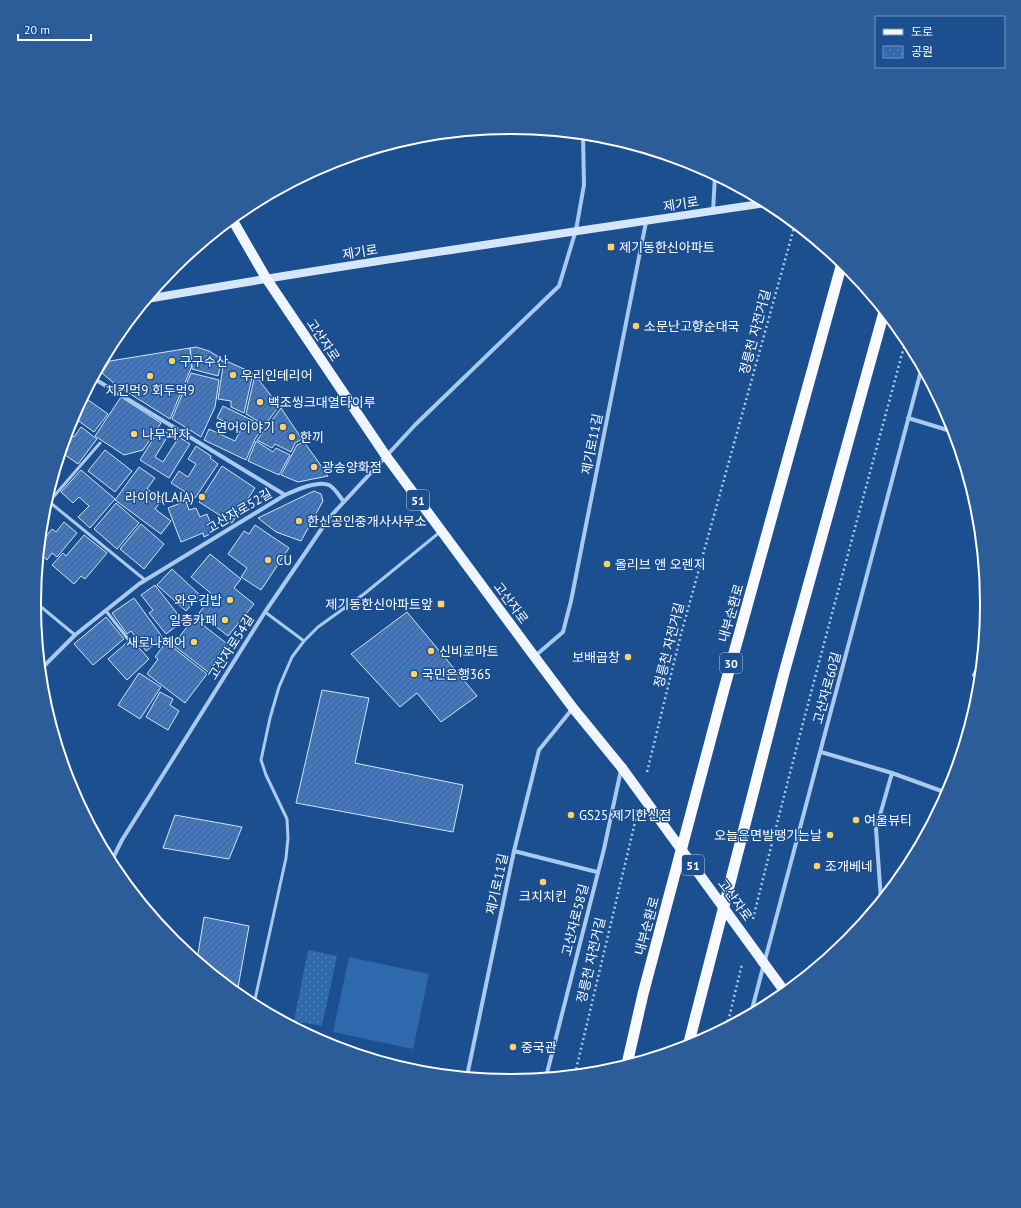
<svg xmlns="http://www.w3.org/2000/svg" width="1021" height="1208" viewBox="0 0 1021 1208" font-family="'PT Sans','Noto Sans KR',sans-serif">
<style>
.park{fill:url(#park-dots)}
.pitch{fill:#2e69ad}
.pier{fill:#1b4f8f}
.building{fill:url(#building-hatch);stroke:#cfe3fa}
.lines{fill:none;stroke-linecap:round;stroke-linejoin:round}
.path{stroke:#a9c9ee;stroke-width:2.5;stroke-dasharray:2 3;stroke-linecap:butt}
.service{stroke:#a9c9ee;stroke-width:3}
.minor{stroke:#a9c9ee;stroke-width:4}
.secondary{stroke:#d6e6fa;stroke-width:8}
.primary{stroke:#f0f6ff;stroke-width:10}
.primary-bridge{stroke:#f0f6ff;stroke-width:10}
.trunk-bridge{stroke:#f8faff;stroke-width:11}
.poi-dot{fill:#ffd166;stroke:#1b4f8f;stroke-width:1.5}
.labels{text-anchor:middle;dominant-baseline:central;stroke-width:3;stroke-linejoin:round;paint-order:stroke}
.shield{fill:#1b4f8f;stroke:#bbcadd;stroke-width:1}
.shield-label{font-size:12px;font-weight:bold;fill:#fff}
.street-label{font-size:13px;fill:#fff;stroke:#1b4f8f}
.poi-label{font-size:13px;fill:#fff;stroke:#1b4f8f;text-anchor:start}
.rim{fill:none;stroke:#fff;stroke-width:2}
</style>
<defs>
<pattern id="park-dots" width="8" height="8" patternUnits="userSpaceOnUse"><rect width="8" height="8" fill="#2e69ad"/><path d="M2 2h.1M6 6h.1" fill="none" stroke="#4d80b9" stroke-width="1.8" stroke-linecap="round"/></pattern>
<pattern id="building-hatch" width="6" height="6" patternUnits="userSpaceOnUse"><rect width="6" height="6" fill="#4478b7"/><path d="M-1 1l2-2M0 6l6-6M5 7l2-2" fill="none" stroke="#486282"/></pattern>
</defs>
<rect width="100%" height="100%" fill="#1b4f8f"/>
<path class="park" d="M308 950 337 956 322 1026 294 1021Z"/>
<path class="pitch" d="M349 957 429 974 413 1049 333 1032Z"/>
<path class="pier" d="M818 243 848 267 896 327 822 596 754 863 756 865 709 1035 693 1044 603 1071 595 1072 640 904 629 891 662 753 676 770Z"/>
<path class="building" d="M196 347 209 351 222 359 218 376 192 369 190 348Z
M190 348 192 366 170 419 116 385 102 373 110 361Z
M224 360 253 373 244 413 231 407V401L218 399Z
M191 373 219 380 215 407 201 437 172 419Z
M255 375 279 406 265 425 246 414Z
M84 397 108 414 94 432 73 417Z
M121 397 161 423 143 450 124 455 95 436Z
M223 406 264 426 255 439 246 460 204 440 209 429 235 441 241 429 217 418Z
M281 408 302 439 295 443 291 452 275 444 272 448 257 440Z
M81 427 97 439 78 464 61 452 67 431 74 437Z
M160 428 169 434 155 457 163 462 179 437 190 444 169 478 140 460Z
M256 441 273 452 276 448 290 455 279 475 248 461Z
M304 442 317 460 328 476 298 482 281 475 297 445Z
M196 446 211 456 210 458 218 464 195 498 171 483 179 471 188 477 196 464 188 459Z
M105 450 132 471 115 492 88 471Z
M59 458 64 461 55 473Z
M222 466 255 488 232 523 199 502Z
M139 467 155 478 147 489 162 500 155 509 171 521 161 534 115 500Z
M81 470 115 499 90 528 78 517 89 506 79 497 73 503 61 492Z
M314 491 321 494 323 501 301 541 276 532 258 518Z
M186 501 189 510 196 508 200 517 207 514 214 532 204 537 203 533 181 542 168 508Z
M116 503 139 523 117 549 94 529Z
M44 510 47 513 42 519 43 511Z
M64 522 77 533 57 557 52 553 47 560 39 553 41 536 44 539 52 529 56 532Z
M141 524 164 544 144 569 120 549Z
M255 525 289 548 261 590 241 577 247 568 228 554 244 531 249 534Z
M84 535 107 553 85 579 81 576 74 584 52 565 63 553 66 556Z
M210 554 241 579 234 588 254 604 228 636 199 613 213 595 191 577Z
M172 569 200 595 186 611 157 585Z
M155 585 183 621 166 634 149 613 153 610 141 595Z
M134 598 163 638 146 651 131 631 127 634 112 613Z
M407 612 477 696 441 722 417 693 400 707 351 654Z
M106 617 124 639 93 665 74 644Z
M194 618 230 646 208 672 173 645Z
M131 639 149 659 127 680 108 659Z
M166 642 207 674 185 703 147 674 158 659 155 657Z
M139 673 161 687 140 719 118 705Z
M322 690 369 698 355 763 463 785 453 832 296 803Z
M160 692 173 699 170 705 179 711 168 730 146 717Z
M175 815 242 827 229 859 163 848Z
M204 917 249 926 237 993 197 960Z"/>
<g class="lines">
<path class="path" d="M647 772 681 634 795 224
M753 919C801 725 854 532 906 339
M727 1026 742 964
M575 1074 636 818"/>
<path class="service" d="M47 500 145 580
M49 502 100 443
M34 601 75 635
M106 611 128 639
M265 612 304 641
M254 1004 286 858 288 838 287 819 266 775 261 760 270 718 279 687 292 657 304 641 318 627 364 594 440 532"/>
<path class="minor" d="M713 211 715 176
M93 378 285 495
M908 418 954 432
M535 656 563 632 571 601 646 222
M40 670 75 635 139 584 285 495C296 490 318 480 329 485 335 488 340 497 344 502
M974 675 981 665
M821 752 892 773 947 793
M514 851 597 872
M111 862 122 840 265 612 329 518 415 425 559 286 576 230 584 185 583 135
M881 900 876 829 892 773
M751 1013 922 367
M467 1076 514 851 539 750 573 708
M546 1077 604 849 621 770"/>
<path class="secondary" d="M147 299C353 263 560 234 766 203"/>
<path class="primary" d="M232 219 266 278 386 456 534 656 573 708 622 768
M763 962 785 992"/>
<path class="primary-bridge" d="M622 768 763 962"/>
<path class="trunk-bridge" d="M688 1046 784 673 884 312
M627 1064 643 994 724 689 842 263"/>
</g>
<g class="poi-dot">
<rect x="607" y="243" width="8" height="8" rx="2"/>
<circle cx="636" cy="326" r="4"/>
<circle cx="172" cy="361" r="4"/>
<circle cx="233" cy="375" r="4"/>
<circle cx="150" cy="376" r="4"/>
<circle cx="260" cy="402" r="4"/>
<circle cx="283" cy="427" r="4"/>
<circle cx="134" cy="434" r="4"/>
<circle cx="292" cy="437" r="4"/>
<circle cx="314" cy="467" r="4"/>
<circle cx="202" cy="497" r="4"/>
<circle cx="299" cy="521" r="4"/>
<circle cx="268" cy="560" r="4"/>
<circle cx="607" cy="564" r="4"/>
<circle cx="230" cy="600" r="4"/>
<rect x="437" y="600" width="8" height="8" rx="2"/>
<circle cx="225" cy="620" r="4"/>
<circle cx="194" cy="642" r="4"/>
<circle cx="431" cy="651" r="4"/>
<circle cx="628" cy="657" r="4"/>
<circle cx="414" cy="674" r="4"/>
<circle cx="571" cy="815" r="4"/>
<circle cx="856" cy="820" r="4"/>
<circle cx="830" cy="835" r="4"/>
<circle cx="817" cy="866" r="4"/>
<circle cx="543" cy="882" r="4"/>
<circle cx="513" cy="1047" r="4"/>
</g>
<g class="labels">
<g class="shield">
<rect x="407" y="490" width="22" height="20" rx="3"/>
<rect x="720" y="653" width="22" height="20" rx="3"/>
<rect x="682" y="855" width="22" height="20" rx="3"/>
</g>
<g class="shield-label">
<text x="418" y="500">51</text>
<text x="731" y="663">30</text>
<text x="693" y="865">51</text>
</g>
<g class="street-label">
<text transform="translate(681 204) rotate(-9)">제기로</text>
<text transform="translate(360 252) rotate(-9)">제기로</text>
<text transform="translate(755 332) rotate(-75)">정릉천 자전거길</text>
<text transform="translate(323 340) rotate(56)">고산자로</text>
<text transform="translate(592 444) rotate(-79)">제기로11길</text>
<text transform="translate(239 511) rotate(-31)">고산자로52길</text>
<text transform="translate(511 603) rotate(53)">고산자로</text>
<text transform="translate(731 613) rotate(-74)">내부순환로</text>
<text transform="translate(669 645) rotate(-76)">정릉천 자전거길</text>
<text transform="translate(231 647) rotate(-58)">고산자로54길</text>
<text transform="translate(827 688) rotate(-75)">고산자로60길</text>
<text transform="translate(497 884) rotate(-78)">제기로11길</text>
<text transform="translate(735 900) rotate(54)">고산자로</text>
<text transform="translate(575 920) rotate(-76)">고산자로58길</text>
<text transform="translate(647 926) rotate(-75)">내부순환로</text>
<text transform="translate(591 960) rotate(-77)">정릉천 자전거길</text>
</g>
<g class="poi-label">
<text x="619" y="247">제기동한신아파트</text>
<text x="644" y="326">소문난고향순대국</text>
<text x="180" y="361">구구수산</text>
<text x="241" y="375">우리인테리어</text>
<text x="150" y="390" text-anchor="middle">치킨먹9 회두먹9</text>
<text x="268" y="402">백조씽크대열타이루</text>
<text x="275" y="427" text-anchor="end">연어이야기</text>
<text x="142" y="434">나무과자</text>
<text x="300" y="437">한끼</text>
<text x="322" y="467">광송양화점</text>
<text x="194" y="497" text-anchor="end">라이아(LAIA)</text>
<text x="307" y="521">한신공인중개사사무소</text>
<text x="276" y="560">CU</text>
<text x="615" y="564">올리브 앤 오렌지</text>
<text x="222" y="600" text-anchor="end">와우김밥</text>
<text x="433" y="604" text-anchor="end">제기동한신아파트앞</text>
<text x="217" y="620" text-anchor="end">일층카페</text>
<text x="186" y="642" text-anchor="end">새로나헤어</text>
<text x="439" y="651">신비로마트</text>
<text x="620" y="657" text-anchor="end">보배곱창</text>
<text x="422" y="674">국민은행365</text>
<text x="579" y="815">GS25 제기한신점</text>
<text x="864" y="820">여울뷰티</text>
<text x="822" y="835" text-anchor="end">오늘은면발땡기는날</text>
<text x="825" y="866">조개베네</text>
<text x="543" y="896" text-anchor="middle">크치치킨</text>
<text x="521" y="1047">중국관</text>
</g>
</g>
<path d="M0 0H1021V1208H0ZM510 134H511A469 469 0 0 1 980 603V605A469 469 0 0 1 511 1074H510A469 469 0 0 1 41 605V603A469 469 0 0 1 510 134Z" fill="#2d5d98" fill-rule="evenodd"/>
<path class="rim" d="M510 134H511A469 469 0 0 1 980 603V605A469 469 0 0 1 511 1074H510A469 469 0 0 1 41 605V603A469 469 0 0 1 510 134Z"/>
<rect x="875" y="16" width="130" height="52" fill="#1b4f8f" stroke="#7695bc"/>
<rect x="883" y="29" width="20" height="6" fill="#f0f6ff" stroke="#7695bc"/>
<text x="911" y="36" font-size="12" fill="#ffffff">도로</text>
<rect x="883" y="46" width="20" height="12" fill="url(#park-dots)" stroke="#7695bc"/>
<text x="911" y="56" font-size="12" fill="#ffffff">공원</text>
<path d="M18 34v6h73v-6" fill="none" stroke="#ffffff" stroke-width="2"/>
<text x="24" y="34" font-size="12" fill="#ffffff" stroke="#1b4f8f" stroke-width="3" paint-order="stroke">20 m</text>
</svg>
